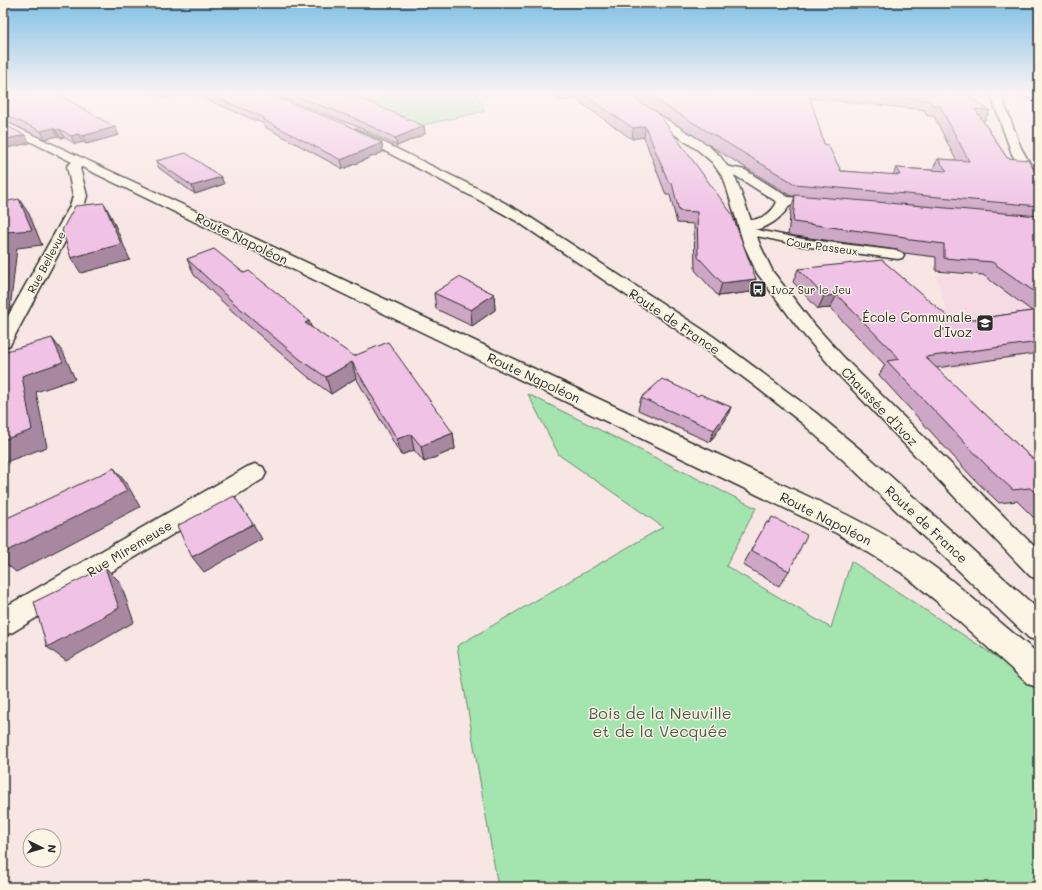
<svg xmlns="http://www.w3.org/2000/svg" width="1042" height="890" viewBox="0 0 1042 890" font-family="Mali,sans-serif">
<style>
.built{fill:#f6dbe5}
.green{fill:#a4e5af;stroke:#68886d}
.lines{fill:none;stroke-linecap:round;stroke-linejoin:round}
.service-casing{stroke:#2b2b2b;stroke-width:3}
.minor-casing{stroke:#2b2b2b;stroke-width:3}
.secondary-casing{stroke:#2b2b2b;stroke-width:3}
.trunk-casing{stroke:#2b2b2b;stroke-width:3}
.service{fill:#fcf5e5;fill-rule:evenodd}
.minor{fill:#fcf5e5;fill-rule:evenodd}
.secondary{fill:#fcf5e5;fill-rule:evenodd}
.trunk{fill:#fcf5e5;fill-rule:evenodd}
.wall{fill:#cea7c6;stroke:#2b2b2b;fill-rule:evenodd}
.shaded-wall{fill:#a888a1;stroke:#2b2b2b}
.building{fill:#f0c2e6;stroke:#2b2b2b}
.labels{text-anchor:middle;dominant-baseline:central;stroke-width:3;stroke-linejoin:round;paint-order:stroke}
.far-street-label{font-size:11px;fill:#2b2b2b;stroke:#fcf5e5}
.far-poi-label{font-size:11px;fill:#2b2b2b;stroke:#fcf5e5;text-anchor:start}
.street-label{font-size:13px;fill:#2b2b2b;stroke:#fcf5e5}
.poi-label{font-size:13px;fill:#2b2b2b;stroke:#fcf5e5;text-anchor:end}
.near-park-label{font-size:16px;fill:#495a4c;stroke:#fcf5e5}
</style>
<rect width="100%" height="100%" fill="#f8e6e5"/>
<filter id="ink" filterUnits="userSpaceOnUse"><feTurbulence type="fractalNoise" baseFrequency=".025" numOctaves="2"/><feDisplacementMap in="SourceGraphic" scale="8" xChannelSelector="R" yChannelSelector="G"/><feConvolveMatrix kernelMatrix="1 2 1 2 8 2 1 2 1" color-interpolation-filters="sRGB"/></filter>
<g filter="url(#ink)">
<path class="built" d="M1039 251V353L944 370 914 336 946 309 936 275H975L964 260Z"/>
<path class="green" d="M330 93H401L407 94 414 93H475L485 111 385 134Z
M528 394 756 508 726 566 831 628 851 561 1039 685V887H498L457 646 663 527 559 455Z"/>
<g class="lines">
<g class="service-casing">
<path id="service" d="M747 228 803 239 898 251 902 252 904 255 902 258 898 259 803 246 743 233 741 231 743 229Z"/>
</g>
<g class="minor-casing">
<path id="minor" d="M990 93H1000L1003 100 1021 148 1039 179V193L1034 192 1012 154Z
M3 121 833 508C870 526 907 546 941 572 974 598 1005 628 1039 654V688L1028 684 1015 672 935 600 902 573 838 534 82 167 80 168 87 196 84 206 12 341 10 345 3 347V325L70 206 73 196 67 166 72 162 3 128Z
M725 166 745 170 788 197 823 200 828 201 830 204 828 207 823 208 790 205C779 222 760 234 740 229L738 226 740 223C756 219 769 219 777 202L736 176 721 173 719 170 721 167Z
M255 464 263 467 266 473 263 479 13 632 3 636V608L247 467Z"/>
</g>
<g class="secondary-casing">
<path id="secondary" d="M613 93H624L706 144 720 156 736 179 760 245 773 272 811 321 847 361 1039 551V580L1030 576 833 369 799 329 757 273 744 245 724 179 712 162 698 150Z
M356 129 487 193 528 216 714 337 816 413 868 456 1039 610V641L1029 638 852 468 802 423 755 386 700 345 518 222 477 199 352 134 350 132 352 130Z"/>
</g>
<g class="trunk-casing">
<path id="trunk" d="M1021 93H1033L1039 95V102L1022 95Z"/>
</g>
<use href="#service" class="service"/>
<use href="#minor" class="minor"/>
<use href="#secondary" class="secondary"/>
<use href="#trunk" class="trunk"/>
</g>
<path class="wall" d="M3 93 119 135 86 144 83 142 75 144 64 137 61 138 58 136 45 139 3 120Z
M154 93H189L164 98Z
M191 93H261L383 152 343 169 265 127 264 124Z
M269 93H335L424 126 425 134 397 146 356 126Z
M549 93H626L756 279 751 292 718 296 695 270 694 224 677 223 670 195H666L644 137 632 139 574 98 562 101Z
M626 93H964L990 111 984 121H983L1007 158 1039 178V353L936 368 1039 465V523L1017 501 999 503 973 478 879 375 885 365 830 308 818 309 793 282 798 269 954 322 1032 311 983 275 936 271V257L904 253 898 250 788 235 791 208 795 196H791ZM810 98 925 110 927 116H934L956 160 938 159 932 170 896 168 893 175 841 171 824 144Z
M156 161 221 177 224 184 195 194 159 168Z
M187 259 244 273 309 321 311 327 453 433 455 449 424 462 414 450 401 455 356 378 331 394 307 376 242 320 194 275Z
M434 293 494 294 495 310 472 326 436 309Z
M698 396 731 407 726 419 710 442 638 410 641 398Z
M767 522 769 523 789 571 779 586 743 565Z"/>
<path class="shaded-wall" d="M161 93H189L164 98Z
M562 93H574V98L562 101Z
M424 126 425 134 397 146 395 138Z
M645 126 644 137 632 139 633 128Z
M115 127 119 135 86 144 82 136Z
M54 128 58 136 45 139 41 131Z
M60 129 64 137 61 138 56 130Z
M78 134 83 142 75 144 71 136Z
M25 135 30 143 3 149V140Z
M382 143 383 152 343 169 341 160Z
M221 177 224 184 195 194 192 186Z
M19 199 29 214 42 245 17 248 10 310 5 319 3 317V251L6 232Z
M104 203 112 218 130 260 81 273 71 258Z
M756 279 751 292 718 296 722 283Z
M494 294 495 310 472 326 471 310Z
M837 295 830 308 818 309 824 296Z
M309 321 315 337 305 323Z
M52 338 64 354 75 379 36 392 47 447 3 463V440L22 376Z
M352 362 356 378 331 394 326 377Z
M731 407 726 419 710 442 714 430Z
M453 433 455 449 424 462 421 446Z
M411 434 414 450 401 455 397 439Z
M114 468 127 484 140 507 16 572 3 561V553Z
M253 524 262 539 204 572 192 557Z
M105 567 120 582 134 622 66 661 47 647Z"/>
<path class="building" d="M3 93H56L115 127 82 136 78 134 71 136 60 129 56 130 54 128 41 131 3 114Z
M205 93H261L288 102 345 124 382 143 341 160 262 119 265 118Z
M287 93H335L355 99 357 97 424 126 395 138 354 118Z
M581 93H626L658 113 732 214 756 279 722 283 698 257 697 212 679 211 672 183H669L645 126 633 128Z
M644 93H809L824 144 828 145 841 171 900 175 896 168 947 171 938 159 969 161 940 106 932 105 930 100 861 93H964L990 111 975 109 1007 158 1028 160 1039 178V206L795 184Z
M3 124 25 135 3 140Z
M186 153 221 177 192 186 156 161Z
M795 195 1039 216V295L992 262 944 258V244L911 240 905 237 793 222Z
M19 199 32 230 6 232 3 251V202Z
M104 203 121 244 71 258 62 230 75 206Z
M214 249 244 273 249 271 282 297 309 321 305 323 354 356 388 342 453 433 421 446 411 434 397 439 352 362 326 377 301 360 235 304 187 259Z
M882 260 954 322 1039 310V342L925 357 1039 465V496L1030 488 1013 490 986 465 887 361 900 359 837 295 824 296 798 269Z
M459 277 494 294 471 310 434 293Z
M52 338 63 362 22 376 32 430 3 440V352Z
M662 379 698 396 700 394 731 407 714 430 641 398Z
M114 468 127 491 3 553V520Z
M234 496 253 524 192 557 177 526Z
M772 517 807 535 789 571 751 550 767 522 769 523Z
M105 567 119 608 47 647 34 602Z"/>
</g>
<linearGradient id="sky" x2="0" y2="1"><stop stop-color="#81c0e6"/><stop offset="0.43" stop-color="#fcf4f3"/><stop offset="1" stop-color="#fcf4f3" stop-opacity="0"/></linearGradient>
<rect width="1042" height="217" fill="url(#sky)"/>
<defs>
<g id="bus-square" transform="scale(0.9)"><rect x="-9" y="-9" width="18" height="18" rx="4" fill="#2b2b2b" stroke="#fcf5e5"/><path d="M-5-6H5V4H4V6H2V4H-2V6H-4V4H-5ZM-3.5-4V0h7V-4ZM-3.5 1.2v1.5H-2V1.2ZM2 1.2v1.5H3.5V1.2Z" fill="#fff"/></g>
<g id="school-square" transform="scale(0.9)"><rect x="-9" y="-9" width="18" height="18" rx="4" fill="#2b2b2b" stroke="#fcf5e5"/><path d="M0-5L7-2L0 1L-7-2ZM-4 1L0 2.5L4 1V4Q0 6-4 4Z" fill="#fff"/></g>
</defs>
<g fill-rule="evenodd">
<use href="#bus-square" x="758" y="289"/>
<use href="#school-square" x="985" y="323"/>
</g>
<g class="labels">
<g class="far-street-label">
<text transform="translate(822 246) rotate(8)">Cour Passeux</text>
<text transform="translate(46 262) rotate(-62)">Rue Bellevue</text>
</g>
<g class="far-poi-label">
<text x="771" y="289">Ivoz Sur le Jeu</text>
</g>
<g class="street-label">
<text transform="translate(242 238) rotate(26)">Route Napoléon</text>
<text transform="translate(675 321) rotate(34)">Route de France</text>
<text transform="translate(534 377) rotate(25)">Route Napoléon</text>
<text transform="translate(880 406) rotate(46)">Chaussée d'Ivoz</text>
<text transform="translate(826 518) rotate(27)">Route Napoléon</text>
<text transform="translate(927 524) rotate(43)">Route de France</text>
<text transform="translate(129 548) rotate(-31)">Rue Miremeuse</text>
</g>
<g class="poi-label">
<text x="972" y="316">École Communale<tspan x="972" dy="15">d'Ivoz</tspan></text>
</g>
<g class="near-park-label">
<text x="660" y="712">Bois de la Neuville<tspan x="660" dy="18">et de la Vecquée</tspan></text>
</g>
</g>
<rect width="1042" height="890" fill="none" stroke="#fcf5e5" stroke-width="16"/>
<rect x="8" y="8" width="1026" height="874" fill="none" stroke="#2b2b2b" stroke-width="1.5" filter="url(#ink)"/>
<g transform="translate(42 848) rotate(95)"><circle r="19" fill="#fcf5e5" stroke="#a8a49b"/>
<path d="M0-3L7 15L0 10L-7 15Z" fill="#2b2b2b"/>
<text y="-6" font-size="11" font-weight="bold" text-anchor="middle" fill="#2b2b2b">N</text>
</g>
</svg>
